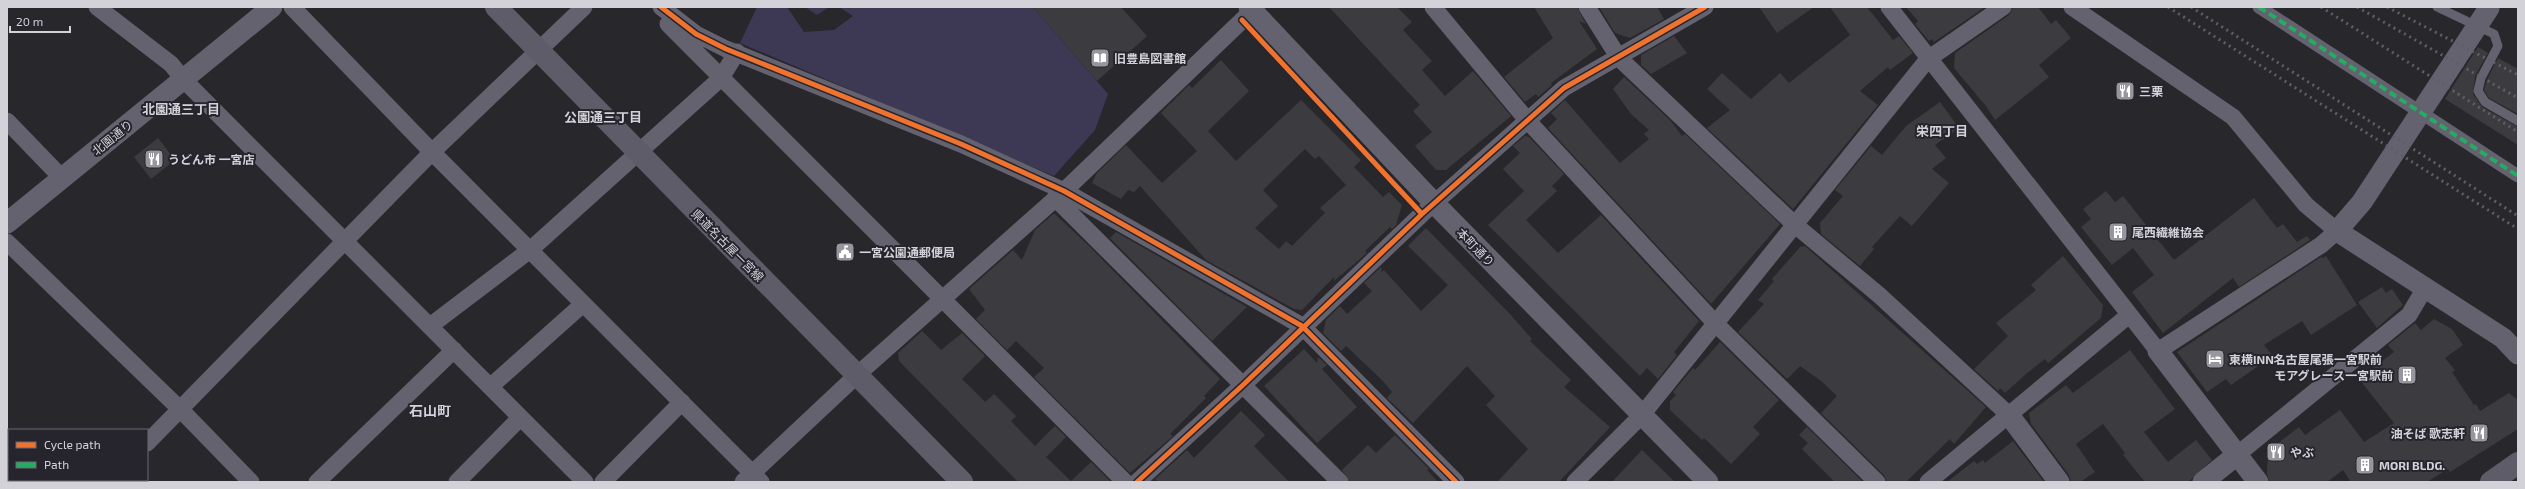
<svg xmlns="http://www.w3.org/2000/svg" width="2525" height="489" viewBox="0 0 2525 489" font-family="'Exo 2','Noto Sans JP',sans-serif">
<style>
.green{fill:#3d3955}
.building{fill:#3c3c40;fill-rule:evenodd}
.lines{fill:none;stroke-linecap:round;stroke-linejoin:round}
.service{stroke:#63626e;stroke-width:9}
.pedestrian{stroke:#63626e;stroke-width:13}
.minor{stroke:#63626e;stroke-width:17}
.tertiary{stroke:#63626e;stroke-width:21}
.secondary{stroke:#5d5c68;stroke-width:22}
.rail{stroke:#5f5e66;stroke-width:3;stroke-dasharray:2 4;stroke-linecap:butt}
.quiet{stroke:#26ab63;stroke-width:4;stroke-dasharray:8 4;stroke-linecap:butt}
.cycleway-casing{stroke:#26252e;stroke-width:8}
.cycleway{stroke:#ef722f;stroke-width:5}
.labels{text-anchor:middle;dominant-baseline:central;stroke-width:4;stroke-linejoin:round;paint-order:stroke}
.poi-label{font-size:12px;font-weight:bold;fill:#d3d2d9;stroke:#26252e;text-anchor:start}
.street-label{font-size:12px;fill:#d3d2d9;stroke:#26252e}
.neighbourhood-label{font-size:13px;font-weight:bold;fill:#d3d2d9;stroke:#26252e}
.quarter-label{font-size:14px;font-weight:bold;fill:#d3d2d9;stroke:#26252e}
</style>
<rect width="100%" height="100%" fill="#27272c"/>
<path class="green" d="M757 7H787L804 32 834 30 853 16 839 7H1033L1108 94 1095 130 1054 176 740 43Z
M805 7H829L817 15Z"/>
<path class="building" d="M1033 7H1121L1147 36 1097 81Z
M1329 7H1397L1412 22 1403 30 1432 61 1422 70 1445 96 1473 71 1511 116 1446 170H1436L1415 146 1432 132 1413 111 1420 105Z
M1534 7H1577L1586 24 1579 21 1597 49 1551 83 1552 85 1538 97 1536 94 1525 102 1504 77 1553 38Z
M1599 7H1657L1664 19 1630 38 1615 33Z
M1759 7H1814L1777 33Z
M1830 7H1867L1893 40 1899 36 1913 53 1890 70 1888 67 1860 91 1878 105 1793 209 1707 128 1730 110 1707 89 1722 73 1751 99 1780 73 1789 83 1850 35Z
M1906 7H1985L1934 42 1932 39 1929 41 1915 24 1918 21Z
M2013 7H2038L2051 24 2056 20 2071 38 2039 65 2049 77 1995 120 1986 106 1954 68 1955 53 2009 15Z
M1674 36 1687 53 1651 74 1641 65V55Z
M2478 47 2488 53 2475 76 2473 94 2482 107 2518 127V145L2445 99Z
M2498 58 2518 69V114L2489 98 2484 90 2487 80Z
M1221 60 1249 91 1208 131 1236 161 1301 100 1361 160 1354 167 1383 197 1389 192 1402 205 1396 225 1392 229 1390 227 1365 251 1367 253 1334 281V277L1302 310 1294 309 1206 260 1140 186 1134 192 1128 190 1121 199 1092 183 1097 173 1126 145 1162 183 1197 151 1161 113 1189 85 1192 88ZM1305 149 1315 159 1319 156 1346 185 1320 208 1325 213 1292 246 1286 241 1279 249 1255 228 1278 206 1263 190Z
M1624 77 1670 120 1682 136 1685 134 1780 224 1711 304 1548 128 1557 119 1551 113 1565 100 1620 163 1649 139 1644 134 1649 130 1631 114 1613 89Z
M1940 102 1959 128 1935 145 1946 158 1932 169 1949 183 1912 226 1900 216 1872 247 1874 249 1860 266 1821 234 1820 223 1843 196 1835 190 1871 146 1882 155 1906 126Z
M1525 136 1529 137 1564 174 1552 186 1557 191 1526 220 1558 253 1601 215 1699 321 1674 352 1677 355 1658 379 1647 368 1640 376 1488 225 1524 191 1503 169 1520 153 1513 146Z
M158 138 175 160 151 179 134 157Z
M2106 191 2115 202 2123 196 2174 260 2254 198 2277 228 2283 224 2297 242 2307 236 2310 240 2239 287 2233 278 2163 333 2132 292 2154 275 2133 248 2112 265 2081 227 2091 219 2083 209Z
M1053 214H1055L1088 245 1220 379 1204 396 1206 398 1170 434 1173 436 1130 473 1034 377 1044 368 1016 341 1007 350 976 319 985 310 969 289 1013 250 1022 260 1035 230Z
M1426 228 1509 313 1532 339 1530 341 1571 380 1564 387 1610 427 1559 482H1497L1528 449 1486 405 1495 396 1467 366 1413 423 1387 398 1392 392 1383 381 1346 346 1341 351 1323 333 1326 320 1340 306 1347 314 1372 291 1364 283 1381 267 1382 272 1384 270 1421 311 1448 285 1408 246Z
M1116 232 1247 307 1212 341 1110 238Z
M1805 246 1986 407 1954 444 1950 439 1906 482H1887L1884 475 1821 413 1837 396 1821 381 1800 366 1787 379 1738 332 1764 304 1758 300 1774 281 1772 279 1800 247Z
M2063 256 2103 305 2101 318 2048 363 2045 359 2026 374 2005 393 2000 388 1998 391 1974 369 2008 336 1996 323 2036 290 2031 285Z
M2326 256 2357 305 2311 335 2302 321 2264 345 2272 355 2257 367 2231 385 2226 379 2207 392 2177 352 2321 257 2323 258Z
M2382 287 2386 293 2392 289 2403 305 2377 328 2358 302Z
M2434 319 2452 329 2463 345 2445 358 2455 370 2452 372 2474 405 2476 404 2480 411 2509 393 2518 400V429L2450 472 2448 469 2427 482H2351L2343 470 2327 482H2270L2267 474 2268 451 2299 427 2305 435 2340 410 2364 442 2394 423 2359 379 2394 352 2388 345 2415 323 2421 330Z
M922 331 941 350 962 333 985 356 962 379 985 402 994 394 1016 416 1011 421 1035 446 1055 426 1066 437 1046 457 1071 481 1091 462 1111 482H1018L899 361 898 353Z
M1720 342 1779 400 1753 427 1760 434 1731 464 1704 438 1702 440 1670 410V401L1676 395 1673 392 1693 368 1695 370Z
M1304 349 1317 363 1318 357 1327 365 1322 369 1357 407 1317 443 1264 386Z
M2130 350 2175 409 2144 432 2168 462 2196 440 2212 460 2188 482H2145L2123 455 2125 453 2103 424 2076 444 2095 472 2080 482H2071L2069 475 2031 424 2029 413 2066 385 2073 393Z
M1241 411 1265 435 1254 446 1289 482H1159L1155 479 1187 450 1194 458Z
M1807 427 1863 482H1835L1802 449 1808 443 1799 435Z
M1395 435 1429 469 1427 470 1438 482H1350L1342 470 1368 445 1376 453Z
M2013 441 2044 482H1947L1974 461 1977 464 1983 460 1985 463Z
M1642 450 1675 482H1612Z"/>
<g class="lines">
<path class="service" d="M2437 7 2494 34 2498 46 2481 78 2478 91 2485 102 2518 121"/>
<path class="pedestrian" d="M2259 7 2518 176"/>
<path class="minor" d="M97 7 171 64 183 79 585 482
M292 7 432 152 761 482
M661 7 696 34 726 49 961 144 1064 191 1302 326 1456 482
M1433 7 1527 120 1715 323 1877 482
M1587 7 1619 58 1794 224 1879 295 2009 415
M1889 7 2158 351 2321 245 2337 231 2306 205 2233 117 2072 7
M668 24 1125 482
M7 121 62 178
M1055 198 1340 482
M7 242 181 410 251 482
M430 326 530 250 721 78 737 52
M491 386 583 304
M147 443 432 152 584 7
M2238 454 2409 315 2425 288
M108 482 110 480
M317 482 454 350
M457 482 520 418
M603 482 682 402
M743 482 857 375 1064 191 1256 7
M1137 482 1243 385 1422 214 1564 88 1705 7
M1575 482 1641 416 1928 59 2003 7
M1928 482 2129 315"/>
<path class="tertiary" d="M1249 7 1434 203 1708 482
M2489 8 2362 202 2337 231 2503 338 2518 354
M7 223 272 7
M2158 351 2258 482
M2009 415 2059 482
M2203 482 2238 454"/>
<path class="secondary" d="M496 7 962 482
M2491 482 2518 463"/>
<path class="rail" d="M2168 7 2518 229
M2191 7 2518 216
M2321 7 2518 132
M2357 7 2518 98
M2387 7 2518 75"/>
<path class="quiet" d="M2259 7 2518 176"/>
<g class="cycleway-casing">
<path id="cycleway" d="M661 7 696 34 726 49 961 144 1064 191 1302 326 1456 482
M1242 20 1422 214
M1137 482 1243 385 1422 214 1564 88 1705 7"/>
</g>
<use href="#cycleway" class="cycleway"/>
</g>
<defs>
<g id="library-square" transform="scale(1)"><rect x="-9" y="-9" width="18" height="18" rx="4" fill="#97969c" stroke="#26252e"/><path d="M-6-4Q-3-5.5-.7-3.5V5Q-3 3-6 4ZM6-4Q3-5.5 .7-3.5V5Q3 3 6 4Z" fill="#fff"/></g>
<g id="restaurant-square" transform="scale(1)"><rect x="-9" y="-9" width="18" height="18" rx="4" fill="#97969c" stroke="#26252e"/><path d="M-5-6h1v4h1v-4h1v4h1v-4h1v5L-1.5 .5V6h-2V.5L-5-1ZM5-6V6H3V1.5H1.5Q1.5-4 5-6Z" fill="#fff"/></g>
<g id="building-square" transform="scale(1)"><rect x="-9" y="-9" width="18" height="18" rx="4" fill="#97969c" stroke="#26252e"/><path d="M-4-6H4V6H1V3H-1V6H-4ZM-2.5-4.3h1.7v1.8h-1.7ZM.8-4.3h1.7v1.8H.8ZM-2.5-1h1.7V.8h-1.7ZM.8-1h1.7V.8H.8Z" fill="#fff"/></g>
<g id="civic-square" transform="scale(1)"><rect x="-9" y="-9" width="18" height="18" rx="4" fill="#97969c" stroke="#26252e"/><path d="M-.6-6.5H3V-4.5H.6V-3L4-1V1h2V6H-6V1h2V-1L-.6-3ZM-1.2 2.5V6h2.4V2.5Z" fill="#fff"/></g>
<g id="hotel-square" transform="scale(1)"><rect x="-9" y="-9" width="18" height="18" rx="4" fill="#97969c" stroke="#26252e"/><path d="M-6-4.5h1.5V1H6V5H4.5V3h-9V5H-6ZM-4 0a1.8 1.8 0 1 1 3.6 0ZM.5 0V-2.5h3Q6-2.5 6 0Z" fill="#fff"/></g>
</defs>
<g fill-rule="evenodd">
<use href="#library-square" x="1100" y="58"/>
<use href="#restaurant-square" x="2125" y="91"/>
<use href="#restaurant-square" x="154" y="159"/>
<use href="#building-square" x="2118" y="232"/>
<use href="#civic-square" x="845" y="252"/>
<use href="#hotel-square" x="2215" y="359"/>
<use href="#building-square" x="2407" y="375"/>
<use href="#restaurant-square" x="2479" y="433"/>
<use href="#restaurant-square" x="2276" y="452"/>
<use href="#building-square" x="2365" y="465"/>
</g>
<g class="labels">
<g class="poi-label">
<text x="1114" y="58">旧豊島図書館</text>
<text x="2139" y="91">三栗</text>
<text x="168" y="159">うどん市 一宮店</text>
<text x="2132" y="232">尾西繊維協会</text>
<text x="859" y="252">一宮公園通郵便局</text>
<text x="2229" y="359">東横INN名古屋尾張一宮駅前</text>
<text x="2393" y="375" text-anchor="end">モアグレース一宮駅前</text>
<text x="2465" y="433" text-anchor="end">油そば 歌志軒</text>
<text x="2290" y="452">やぶ</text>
<text x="2379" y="465">MORI BLDG.</text>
</g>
<g class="street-label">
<text transform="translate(112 137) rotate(-39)">北園通り</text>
<text transform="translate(728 245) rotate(45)">県道名古屋一宮線</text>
<text transform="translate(1476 247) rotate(46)">本町通り</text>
</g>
<g class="neighbourhood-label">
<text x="181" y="109">北園通三丁目</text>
<text x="603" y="117">公園通三丁目</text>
<text x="1942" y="131">栄四丁目</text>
</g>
<g class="quarter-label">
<text x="430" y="410">石山町</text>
</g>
</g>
<rect width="2525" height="489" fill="none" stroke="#d3d2d9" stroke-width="16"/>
<rect x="8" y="429" width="140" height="52" fill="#26252e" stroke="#6b6a72"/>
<rect x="16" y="442" width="20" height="6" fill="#ef722f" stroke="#6b6a72"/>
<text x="44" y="449" font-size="12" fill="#d3d2d9">Cycle path</text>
<rect x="16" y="462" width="20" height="6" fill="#26ab63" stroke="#6b6a72"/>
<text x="44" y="469" font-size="12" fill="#d3d2d9">Path</text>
<path d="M10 26v6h60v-6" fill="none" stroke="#d3d2d9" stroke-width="2"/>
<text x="16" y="26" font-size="12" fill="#d3d2d9" stroke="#26252e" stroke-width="3" paint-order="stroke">20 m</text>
</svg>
